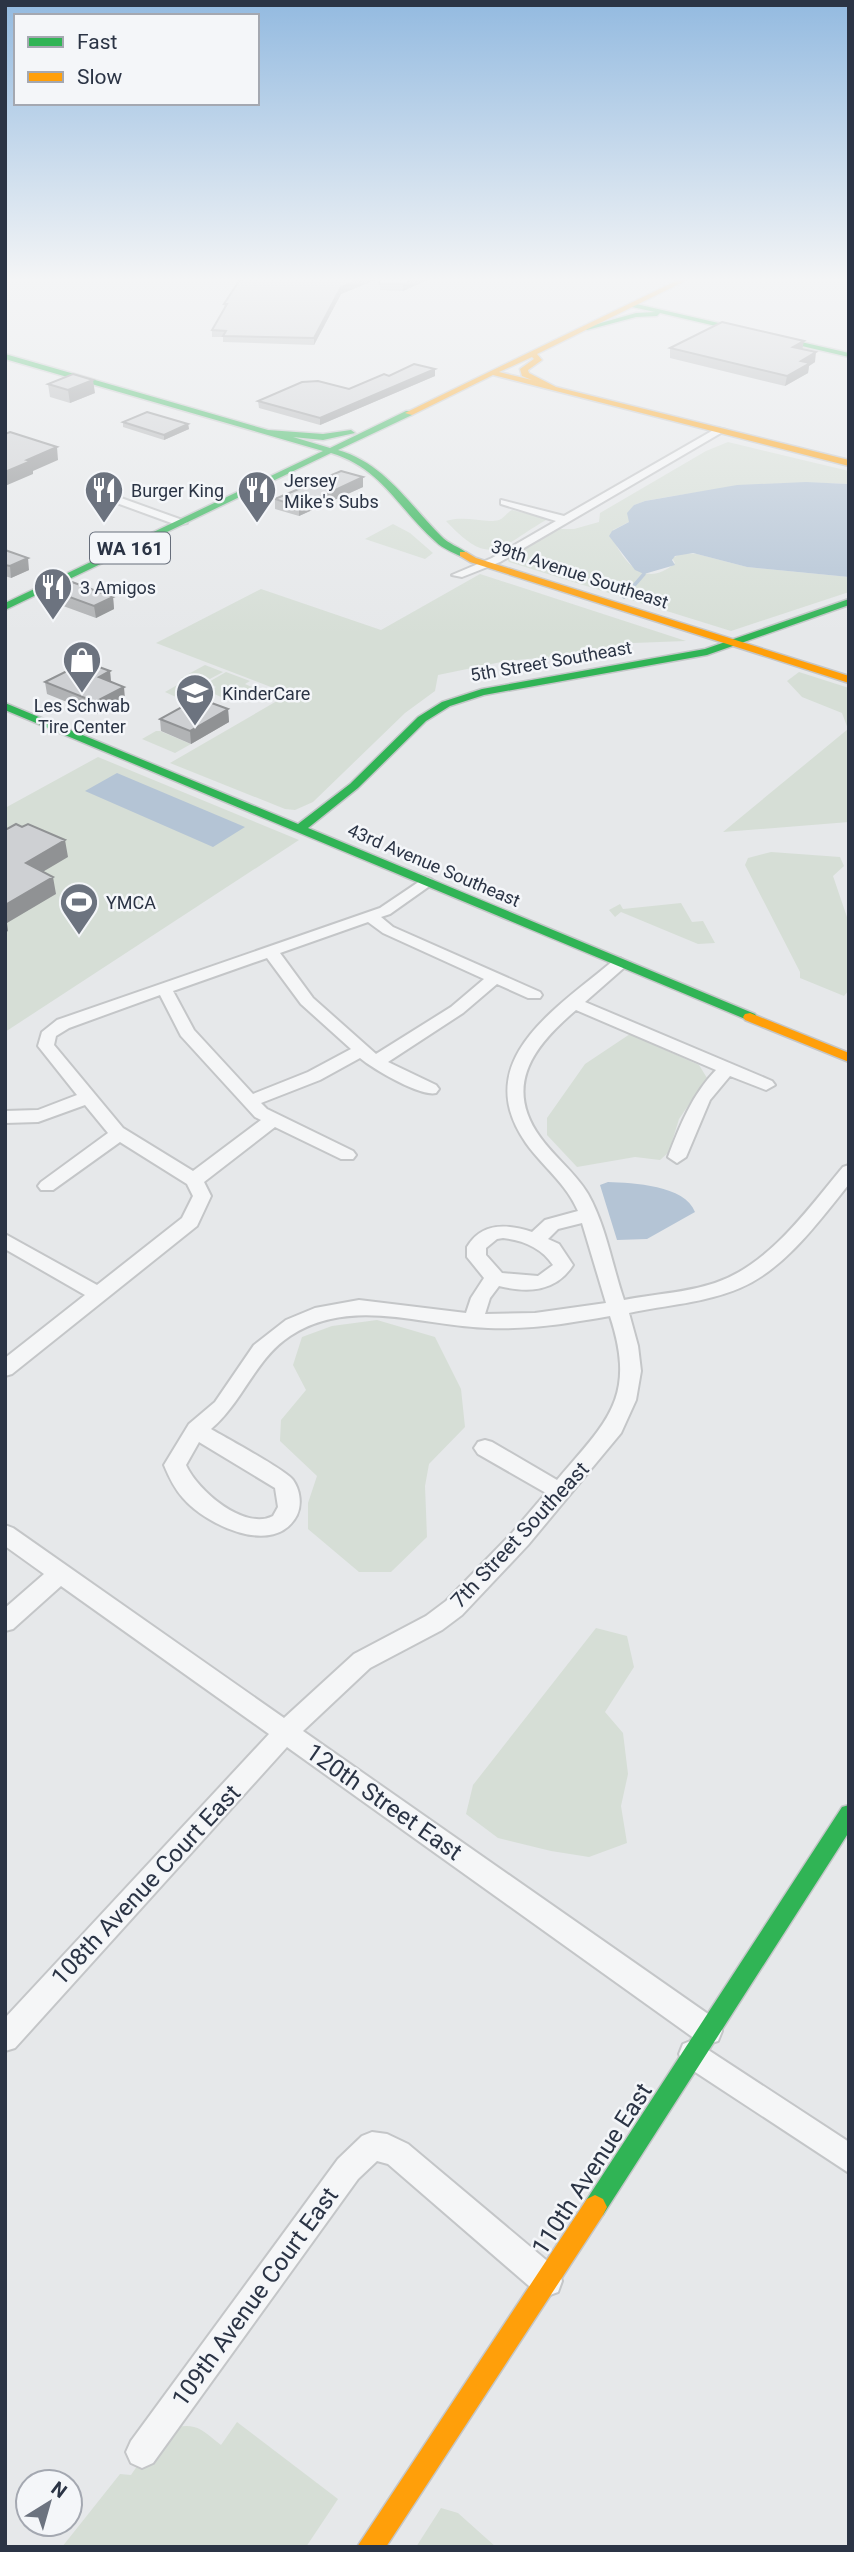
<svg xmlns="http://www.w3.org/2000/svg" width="854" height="2552" viewBox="0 0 854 2552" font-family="Roboto,sans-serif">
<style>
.green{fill:#d6ded6}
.water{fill:#b4c4d5}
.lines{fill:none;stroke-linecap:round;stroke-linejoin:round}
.stream{stroke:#b4c4d5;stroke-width:3.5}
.street-casing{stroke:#c4c6c8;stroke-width:4}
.fast-casing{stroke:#c4c6c8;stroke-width:3}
.slow-casing{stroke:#c4c6c8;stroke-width:3}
.street{fill:#f5f6f7;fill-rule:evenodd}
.fast{fill:#30b455;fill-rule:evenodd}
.slow{fill:#ff9f0a;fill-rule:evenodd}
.wall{fill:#b1b3b5}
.shaded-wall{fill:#909294}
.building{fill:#ced0d3;stroke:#909294;stroke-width:2}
.labels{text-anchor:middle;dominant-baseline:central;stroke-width:5;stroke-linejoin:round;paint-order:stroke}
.far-poi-label{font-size:18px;fill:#2b3445;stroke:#f4f6f9;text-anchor:start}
.far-street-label{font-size:18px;fill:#2b3445;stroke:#f4f6f9}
.shield{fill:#f4f6f9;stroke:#676e7b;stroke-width:2}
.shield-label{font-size:19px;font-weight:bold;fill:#2b3445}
.street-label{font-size:21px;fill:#2b3445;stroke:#f4f6f9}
.near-street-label{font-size:24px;fill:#2b3445;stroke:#f4f6f9}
</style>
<rect width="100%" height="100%" fill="#e6e8ea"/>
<path class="green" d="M728 442 849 471V484C779 479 714 489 645 501L634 505 629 522 613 530V539C626 566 647 588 675 563L672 558 683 553 697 554 747 567 849 577V592L731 631 509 562 507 559 557 529H574L599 522 600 513 706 451Z
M512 510 548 519C499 546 493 571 446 521 466 515 485 524 499 520 504 518 506 513 512 510Z
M393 524 410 533 433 553 425 559 365 539Z
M480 574 686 641 633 643 574 655 506 661 438 675 435 691 405 713 313 802 295 810 285 809 170 763 289 694 156 643 261 589 381 630Z
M205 665 223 672 176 697 165 692 186 680 181 678Z
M226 672 250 681 245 684 264 692 248 701 227 693 221 697 208 691 216 687 207 683Z
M799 672 849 688V822L723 832 848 729 842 713 802 697 787 681Z
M156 731H160L191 744 175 753 142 739Z
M98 757 299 840 5 1032V808Z
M771 852 840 857 844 866 833 876 849 923V990L844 996 800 978V972L745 865 748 858Z
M681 903 692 922 703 921 715 943 698 944 621 912 615 917 609 910 620 904 623 909Z
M630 1034 699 1065 707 1078 679 1119 669 1152 660 1160 635 1157 577 1167 547 1135V1118L585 1064Z
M377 1320 435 1337 461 1389 465 1427 429 1464 425 1486 427 1537 391 1572H359L308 1529V1503L317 1476 280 1441 281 1420 306 1390 293 1365 302 1337 332 1326Z
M596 1628 627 1636 634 1667 605 1712 623 1733 628 1774 621 1806 627 1843 589 1857 551 1851 498 1838 466 1814 473 1785Z
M237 2422 338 2499 306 2547H62L120 2474 131 2475C145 2456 165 2420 194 2427 203 2429 213 2439 221 2445Z
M441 2508 458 2513 496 2547H416Z"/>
<path class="water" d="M806 482 849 484V577L747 567 693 553 675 556 672 560 675 565 644 574 635 570 609 536 612 531 629 522 627 513 634 505 645 501 737 485Z
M117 773 245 827 213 847 85 791Z
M608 1182C633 1183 685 1185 695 1212L647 1239 617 1240 600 1185Z"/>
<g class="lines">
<path class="stream" d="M624 597 644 574"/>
<g class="street-casing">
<path id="street" d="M717 428 726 430 500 562 462 577 452 575 492 558 556 521 501 504V500L564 516Z
M96 489 185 521 187 523 177 525 92 494 91 492Z
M426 877 431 879 434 882 431 885 390 914 381 917 393 927 540 992 542 995 540 998H528L497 984 463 1013 388 1062 436 1085 439 1089 436 1093C421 1097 373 1069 360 1058L320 1080 261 1103 267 1109 353 1151 356 1155 353 1159H341L275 1127 204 1182 211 1196 197 1226 12 1374 5 1376V1358L85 1295 5 1249V1234L97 1285 182 1218 193 1196 187 1184 120 1142 53 1190H41L38 1186 41 1182 108 1133 85 1105 38 1122 5 1123V1111L38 1110 77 1095 38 1046 42 1032 57 1020 380 908ZM368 922 383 933 484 979 451 1007 376 1054 313 998 280 953ZM267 958 301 1004 351 1049 308 1072 253 1094 194 1030 173 991ZM160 995 181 1036 255 1117 261 1120 193 1171 123 1128 54 1045 56 1036 69 1028Z
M620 958 628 963 626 966 585 1002 772 1081 775 1085 766 1090 730 1076 710 1100 686 1157 677 1163 668 1157C680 1125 692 1095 716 1070L576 1010C536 1044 502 1084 540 1137 554 1157 575 1172 588 1194 606 1226 612 1265 624 1300 654 1294 686 1293 715 1283 769 1265 808 1209 843 1167L849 1165V1184C819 1221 785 1269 740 1288 705 1303 666 1305 629 1313L638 1346 641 1371 636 1400 621 1433 528 1545 462 1615 442 1630 370 1668 303 1731 718 2021 722 2031 718 2041 708 2044 698 2041 287 1747 15 2048 5 2051V2018L269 1734 61 1586 13 1629 5 1631V1608L44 1574 5 1546V1525L13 1528 284 1718 354 1654 426 1616 446 1601 512 1533 546 1493 478 1454 474 1448 478 1442 485 1440 492 1442 557 1480C607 1421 637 1398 610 1316 570 1323 529 1330 488 1328 422 1326 351 1296 290 1336 255 1359 243 1402 211 1429 226 1438 286 1470 293 1480 300 1490 302 1504 297 1515 275 1558 206 1525 183 1498 174 1488 169 1477 164 1465L189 1424 215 1402 254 1345 286 1320 315 1308 359 1300 466 1313 471 1298 484 1278 467 1257V1247C482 1222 507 1224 532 1232L545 1220 578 1211C566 1183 543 1167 526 1143 468 1060 559 1007 614 960ZM582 1223 606 1303 535 1313 485 1314 490 1298 499 1286C528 1293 556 1292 573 1265L559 1244 548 1239 558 1229ZM503 1238C523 1240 542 1248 553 1265L538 1276 502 1273 486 1255V1248L497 1239ZM199 1442 275 1488 278 1507 273 1516C244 1531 197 1490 186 1465Z
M693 2040 849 2142V2173L683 2064 679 2054 683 2044Z
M372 2132 387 2134 408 2144 558 2270 562 2281 558 2292 547 2296 536 2292 388 2164 377 2161 358 2179 153 2463 142 2468 131 2463 126 2452 131 2441 338 2159 362 2136Z"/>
</g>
<g class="fast-casing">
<path id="fast" d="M632 303 849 353V357L660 313 657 316 636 317 587 330 583 328 636 313 655 312 632 307Z
M5 354 268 430 323 434 351 430 355 433 323 440 293 437 330 448 406 411H412V415L338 450C384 463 409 504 441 536 448 544 460 547 468 554L460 556C452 552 442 548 436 542 399 510 382 468 331 453L5 610V603L323 451 5 359Z
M849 599V605L707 655 484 695 450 706 426 721 358 788 308 828 755 1014 757 1017 755 1020 750 1021 5 710V703L298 824 350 784 418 717 442 702 482 689 705 649Z
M849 1805V1832L603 2215 595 2219 587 2215 583 2207 587 2199 842 1807Z"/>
</g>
<g class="slow-casing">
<path id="slow" d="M682 278H691L537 354 542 360 528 370 529 373 556 387 849 460V466L493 375 412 415 405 413ZM532 357 534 359 520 369 522 376 532 380 499 372Z
M460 552H466L476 558 849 676V683L470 562 460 556Z
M750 1013 849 1053V1062L745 1020 743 1017 745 1014Z
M595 2195 603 2199 607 2207 603 2215 386 2547H357L587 2199Z"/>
</g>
<use href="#street" class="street"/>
<use href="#fast" class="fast"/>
<use href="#slow" class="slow"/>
</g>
<path class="wall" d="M241 278H432L403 291 380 290V278L341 294 314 345 223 342V337H212V330L225 309 224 304Z
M670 348 803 349 815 362 809 366 808 373 785 386 670 358Z
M389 376H435L320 425 259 408 258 401 349 389Z
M48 384 95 393 70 403 50 397Z
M123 422 188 424 189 429 164 440 123 427Z
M363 477V487L299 516 275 509V499Z
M5 550 29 570 11 578 5 576Z
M53 591 113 597 114 609 96 618 55 603Z
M110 671 111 682 125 699 97 714 47 694 45 682Z
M228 709 229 722 191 744 161 731 160 719Z"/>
<path class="shaded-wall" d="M364 278H380L341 294 314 345V338L341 287Z
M417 278H432L403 291V284Z
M804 341 802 351 793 347Z
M816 352 815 362 809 366 808 373 785 386 787 376 801 361Z
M435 369V376L320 425V418Z
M93 380 95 393 70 403 68 390Z
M188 424 189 429 164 440V435Z
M57 447 58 460 33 471V474L5 486V472L27 460Z
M363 477V487L299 516V507Z
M28 558 29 570 11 578 10 566Z
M113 597 114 609 96 618 94 606Z
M110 671 111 683 99 677Z
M124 687 125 699 97 714 95 702Z
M228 709 229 722 191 744 190 731Z
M65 840 68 857 29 880 26 863Z
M53 877 56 894 7 923 8 931 5 933V905Z"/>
<path class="building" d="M241 278H364L341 287 314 338 223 336 226 331 212 330 227 304H224Z
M380 278H417L403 284H380Z
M722 322 804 341 793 347 816 352 801 361 810 363 787 376 670 348Z
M414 364 435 369 320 418 258 401 302 382 318 381 349 389 384 374 389 376Z
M73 374 93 380 68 390 48 384Z
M147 412 188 424 164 435 123 422Z
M10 432 57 447 27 460 31 461 5 472V434Z
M341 471 363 477 299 507 275 499Z
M5 550 28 558 10 566 5 565Z
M72 582 113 597 94 606 53 591Z
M85 662 110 671 99 677 124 687 95 702 45 682Z
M198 698 228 709 190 731 160 719Z
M16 824 22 827 28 824 65 840 26 863 53 877 5 905V830Z"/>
<linearGradient id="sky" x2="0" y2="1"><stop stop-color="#93bae0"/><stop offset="0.44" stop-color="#f4f5f6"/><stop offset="1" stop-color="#f4f5f6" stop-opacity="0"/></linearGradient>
<rect width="854" height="635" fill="url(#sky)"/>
<defs>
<g id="restaurant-pin" transform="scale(2.0125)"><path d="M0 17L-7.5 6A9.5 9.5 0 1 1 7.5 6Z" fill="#6c737f" stroke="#f4f6f9"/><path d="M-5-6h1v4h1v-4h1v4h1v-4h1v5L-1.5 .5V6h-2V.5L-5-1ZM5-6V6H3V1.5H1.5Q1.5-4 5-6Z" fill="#fff"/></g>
<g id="shop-pin" transform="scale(2.0125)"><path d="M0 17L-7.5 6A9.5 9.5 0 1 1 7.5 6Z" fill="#6c737f" stroke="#f4f6f9"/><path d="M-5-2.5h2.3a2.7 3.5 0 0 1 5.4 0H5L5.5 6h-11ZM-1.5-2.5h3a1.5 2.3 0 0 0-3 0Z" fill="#fff"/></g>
<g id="school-pin" transform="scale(2.0125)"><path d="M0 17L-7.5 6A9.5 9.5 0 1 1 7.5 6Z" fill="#6c737f" stroke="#f4f6f9"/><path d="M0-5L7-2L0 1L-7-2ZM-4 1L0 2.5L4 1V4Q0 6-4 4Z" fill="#fff"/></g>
<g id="stadium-pin" transform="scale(2.0125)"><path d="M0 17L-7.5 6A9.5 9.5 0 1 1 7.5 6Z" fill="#6c737f" stroke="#f4f6f9"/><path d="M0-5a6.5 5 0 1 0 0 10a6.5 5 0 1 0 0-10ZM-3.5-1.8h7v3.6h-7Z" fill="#fff"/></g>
</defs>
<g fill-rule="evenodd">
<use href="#restaurant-pin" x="104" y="490"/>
<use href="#restaurant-pin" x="257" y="490"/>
<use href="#restaurant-pin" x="53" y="587"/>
<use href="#shop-pin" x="82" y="660"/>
<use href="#school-pin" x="195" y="693"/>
<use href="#stadium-pin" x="79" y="902"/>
</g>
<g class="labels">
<g class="far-poi-label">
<text x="284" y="480">Jersey<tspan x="284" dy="21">Mike's Subs</tspan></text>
<text x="131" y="490">Burger King</text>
<text x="80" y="587">3 Amigos</text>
<text x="222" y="693">KinderCare</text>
<text x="82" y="705" text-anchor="middle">Les Schwab<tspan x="82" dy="21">Tire Center</tspan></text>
<text x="106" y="902">YMCA</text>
</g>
<g class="far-street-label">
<text transform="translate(580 574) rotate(18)">39th Avenue Southeast</text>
<text transform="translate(551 661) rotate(-10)">5th Street Southeast</text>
<text transform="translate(434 865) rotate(23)">43rd Avenue Southeast</text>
</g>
<rect class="shield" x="90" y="532.5" width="80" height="31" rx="5"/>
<g class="shield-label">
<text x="130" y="548">WA 161</text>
</g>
<g class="street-label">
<text transform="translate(520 1535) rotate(-47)">7th Street Southeast</text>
</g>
<g class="near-street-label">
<text transform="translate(384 1802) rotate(35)">120th Street East</text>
<text transform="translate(146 1885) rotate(-47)">108th Avenue Court East</text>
<text transform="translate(592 2169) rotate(-57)">110th Avenue East</text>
<text transform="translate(255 2297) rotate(-54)">109th Avenue Court East</text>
</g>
</g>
<rect width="854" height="2552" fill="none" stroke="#2b3445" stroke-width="14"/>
<rect x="14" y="14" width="245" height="91" fill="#f4f6f9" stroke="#a4a8b1" stroke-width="2"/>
<rect x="28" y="37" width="35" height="10" fill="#30b455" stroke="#a4a8b1" stroke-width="2"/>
<text x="77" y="49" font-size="21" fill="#2b3445">Fast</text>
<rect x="28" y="72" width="35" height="10" fill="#ff9f0a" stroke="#a4a8b1" stroke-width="2"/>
<text x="77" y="84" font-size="21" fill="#2b3445">Slow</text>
<g transform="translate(49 2503) rotate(37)"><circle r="33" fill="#f4f6f9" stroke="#a4a8b1" stroke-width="2"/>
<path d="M0-5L12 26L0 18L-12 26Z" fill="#6c737f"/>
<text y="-10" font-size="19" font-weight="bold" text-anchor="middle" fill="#2b3445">N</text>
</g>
</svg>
